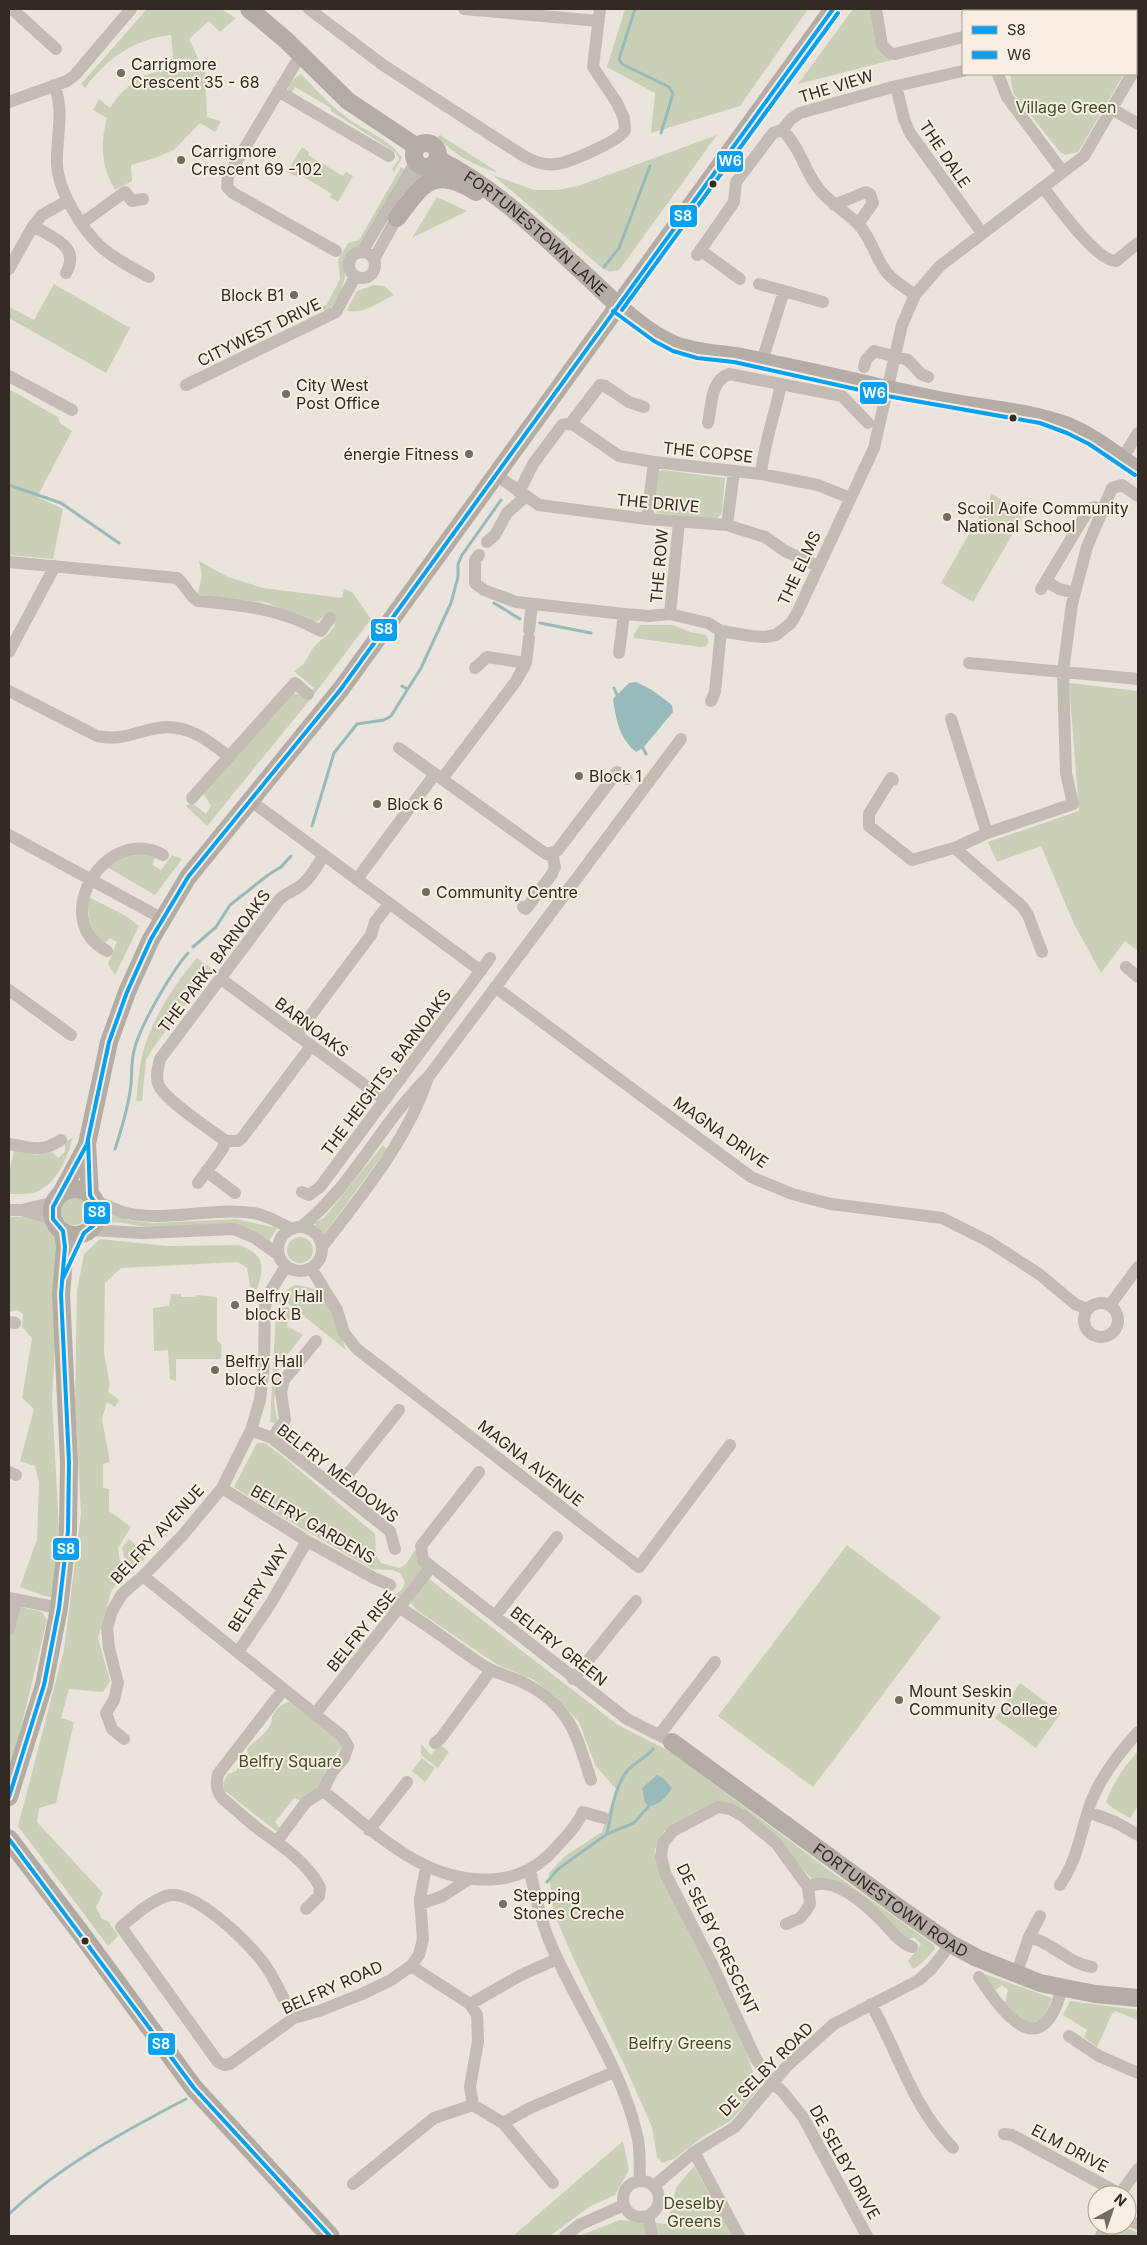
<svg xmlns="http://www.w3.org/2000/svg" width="1147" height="2245" viewBox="0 0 1147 2245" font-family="Inter,sans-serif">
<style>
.green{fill:#cad0b6}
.water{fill:#98babb}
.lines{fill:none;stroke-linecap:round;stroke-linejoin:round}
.stream{stroke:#98babb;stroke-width:3}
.street{stroke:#c3bcb5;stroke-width:12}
.secondary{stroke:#b4ada6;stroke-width:18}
.primary{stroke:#b1aba5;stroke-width:19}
.bus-1-casing{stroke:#f8efe2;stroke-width:8}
.bus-2-casing{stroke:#f8efe2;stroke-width:8}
.bus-1{stroke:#03a0f4;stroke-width:4}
.bus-2{stroke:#03a0f4;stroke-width:4}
.poi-dot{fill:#736b64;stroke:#f8efe2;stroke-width:2}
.bus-dot{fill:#332a24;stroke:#f8efe2;stroke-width:2}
.labels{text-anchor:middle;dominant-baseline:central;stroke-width:4;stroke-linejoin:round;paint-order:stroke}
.poi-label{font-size:16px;fill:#332a24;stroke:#f8efe2;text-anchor:start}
.street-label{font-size:16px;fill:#332a24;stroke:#f8efe2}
.park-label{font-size:16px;fill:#405128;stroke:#f8efe2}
.line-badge{stroke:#f8efe2;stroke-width:2}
.badge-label{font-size:14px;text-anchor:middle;font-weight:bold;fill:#fff}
</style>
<rect width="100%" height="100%" fill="#eae4dc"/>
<path class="green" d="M147 9H221L236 18 220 32 209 21 189 39 205 73 207 117 221 121 215 132 200 123 174 150 155 158 131 165 132 181 115 190C101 166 100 144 107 118L93 110 99 99 110 108C127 83 144 72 174 68L171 35C134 39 106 59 85 88L81 84Z
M625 9H808L740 106 651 133 655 93 607 67Z
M853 9H872L892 60 798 84Z
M301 74C315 89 329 104 346 117 364 131 389 138 402 158L394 172 392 169 399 159 396 153 331 111V108L295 87 291 94 288 89 290 82Z
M1010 74H1124L1078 152 1065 155 1060 152 1013 93Z
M440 135 496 171V172C476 166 452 154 438 137Z
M717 135 620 269C612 273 607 272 601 267L493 175 534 190H557L578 186Z
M302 147 309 152 308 155 343 176 346 172 353 176 338 202 330 197 332 194 299 174 297 177 287 172Z
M401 167 404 169 361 245C340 258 348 261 344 281 342 293 334 305 326 313L322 307 327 304 340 279 338 260 348 243 359 240Z
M437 197 467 211 412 238Z
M54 284 130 328 106 373 9 318V307L34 320Z
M374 285 384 286 394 295C380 301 362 316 347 310L357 291Z
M9 389 58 417 60 423 72 431 37 497 63 509 53 559 9 555Z
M663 470 725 478 722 513 716 519 657 513 654 509 658 475 659 471Z
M992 494 1025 513 973 602 941 583Z
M199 561 228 577 263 588 342 598 344 589 352 592 371 619 313 696 207 826 186 806 191 802 206 814 211 806 203 793 293 693 301 695 305 699 314 688 294 671C311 661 305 656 316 645 323 637 331 634 335 625L326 614 318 621H312L309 618 264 602 223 599 198 594 202 575Z
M640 625H673L690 632 706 635 709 642 706 646 701 647 634 638V634Z
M1069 683 1138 691V951L1125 941 1101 973 1074 924 1041 846 997 862 988 842 1079 811Z
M140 854 155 855 153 865 161 870 172 855 182 859 155 895 105 866 121 857Z
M89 897 126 916 139 926 115 975 108 964 117 942 110 938 105 943C90 936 86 912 89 897Z
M197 958 212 969 153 1048 146 1060 142 1101H136C138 1085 139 1067 143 1052 153 1017 174 985 197 958Z
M73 1137C67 1158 59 1181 37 1192 29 1195 17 1194 9 1194V1173L14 1150 36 1155 52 1152 58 1158 65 1152V1142Z
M383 1145 387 1149 324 1234 314 1223 324 1218Z
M60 1211a14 14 0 1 1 28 0a14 14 0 1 1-28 0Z
M104 1209 128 1220 153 1223 236 1219 277 1228 269 1241C237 1215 194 1228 156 1228 138 1227 120 1220 103 1223Z
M9 1217C37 1217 44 1212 61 1236L52 1401 59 1528 54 1598 45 1596 20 1587 37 1539 39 1483 35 1466 20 1461 34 1409 22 1398 32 1338 22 1327 23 1314 17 1310 9 1312Z
M287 1250a13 13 0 1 1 26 0a13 13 0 1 1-26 0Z
M100 1239 167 1246 239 1245C264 1254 265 1266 257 1289L250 1287 247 1268 238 1262 121 1268 105 1283 104 1352 110 1385 108 1392 119 1400 115 1407 107 1402 102 1419 110 1462 103 1464V1488L109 1489V1511L131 1527 118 1548 122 1576 111 1592 98 1638 110 1681 103 1692 69 1689 61 1718 74 1722 56 1803 39 1808 37 1822 103 1893 96 1907 102 1919 108 1921 118 1936 108 1946 18 1826 64 1650 81 1514 75 1403 77 1291 84 1254Z
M294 1285C303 1286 313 1287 320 1293 333 1306 340 1332 346 1350L289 1304 276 1303 273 1301Z
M171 1294H181V1297H196L197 1295 217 1297V1340L222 1345 221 1359H176V1381L170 1379 168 1350 154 1351 153 1308 169 1306Z
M288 1307 302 1317 288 1320 287 1326 303 1335 279 1365 274 1401 278 1424 270 1422 276 1310 278 1308Z
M257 1443H265L286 1459 375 1534 376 1555 381 1563 400 1568 406 1564 415 1550 419 1555 428 1578 618 1725 673 1753 826 1868 934 1945 935 1949 921 1964 913 1969 908 1961 921 1944 914 1937 906 1940 889 1920 812 1879 757 1821 708 1808 664 1831 654 1851 658 1864 735 2020 759 2089 729 2122 704 2136 674 2159 662 2163 657 2157 652 2127 629 2075 571 1953 553 1911 549 1873 565 1856 602 1832 616 1789 595 1765 579 1722 556 1697 534 1680 496 1664 418 1611 409 1601 392 1611 383 1606 388 1595C398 1595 402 1592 405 1582L400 1573 393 1570 372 1569 270 1510 234 1487Z
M129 1539 148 1556 128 1574 122 1548Z
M847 1545 941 1617 813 1787 718 1716Z
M14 1605 42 1612 47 1620 12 1766 9 1769V1621Z
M1020 1683 1061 1713 1036 1748 995 1718Z
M290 1702 340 1741 341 1747 325 1771 320 1787 301 1801 294 1798 275 1822 280 1828 276 1831 224 1790 223 1783 228 1774 236 1771 248 1753 247 1749C255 1739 273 1732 272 1716 277 1709 281 1703 290 1702Z
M421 1744 431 1755 440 1744 449 1752 438 1768 421 1755Z
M1138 1751V1806L1130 1818 1114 1809 1106 1802C1113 1782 1125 1766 1138 1751Z
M422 1758 435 1768 425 1782 412 1771Z
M976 1971 1052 1998 1044 2019 1030 2024 1016 2016 1005 2002 1008 1990 1002 1985 996 1990Z
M1070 2001 1138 2010V2020L1115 2011 1112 2014 1097 2047 1084 2037 1087 2030 1063 2015Z
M623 2141 629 2170 615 2195 589 2207 550 2236H513Z
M694 2166 733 2236H579L620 2220 667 2224 676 2188Z
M1127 2213 1131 2217 1127 2228 1138 2233V2236H1112L1117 2225H1127Z"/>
<path class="water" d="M636 682 652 690 672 705 673 712 643 748 636 752C619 738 616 719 613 699L629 683Z
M657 1775 664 1779 672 1788C667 1796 659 1806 649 1806L645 1803 642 1788Z"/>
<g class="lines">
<path class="stream" d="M635 9 619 59 622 64 669 87 673 94 661 133
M604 267 619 248 650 166
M9 485 61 503 119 543
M494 603 520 619
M540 623 591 633
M402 686 407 689
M614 688 617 695
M643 748 646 754
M312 826 334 753 357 724 384 720 391 716 421 668 451 603 458 577V564L462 555 501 500
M193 947 216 927 230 905 268 875 281 867 291 856
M115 1149C122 1128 128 1108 131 1085 132 1074 131 1062 134 1051 139 1027 172 971 188 953
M607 1834 634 1823 649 1806
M547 1882 558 1869 607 1834C611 1814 614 1788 627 1771 632 1764 645 1759 653 1749
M9 2214C61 2165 123 2132 186 2099"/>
<path class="street" d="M12 9 56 49
M309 9 383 65 522 155C533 161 543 166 556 164 568 163 620 141 625 130L624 118 617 103 593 67 600 9
M464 9 599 21
M876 9 882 45 890 53 895 54 963 37
M989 11V9
M1075 11 1085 9
M1136 13 1138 25
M301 54 228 176 227 187 233 193 336 251
M998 74 1007 97 1063 172
M54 85C65 111 56 137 57 164 58 191 82 229 101 247 115 259 132 268 149 277
M896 86 904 119 910 133 982 233
M278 91 389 156
M9 102 67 81 75 75 131 9
M1112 109 1138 124
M782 130C799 145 803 167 816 185 827 202 845 210 858 224 872 238 875 259 888 274 895 282 906 288 915 295
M1043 187C1056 204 1096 261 1116 261L1138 243
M410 194 427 166
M834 205 866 192 870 194 873 203 858 224
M82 223 125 192 132 201 143 199
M33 226C53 238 81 246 66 273
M700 250 740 279
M349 265a13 13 0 1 1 26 0a13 13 0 1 1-26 0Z
M362 252 416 161
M697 255 734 202 736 182 773 133 782 130 791 119 800 113 896 86 963 71
M374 259 400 212
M9 269 33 226 42 215 67 201
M759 284 823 302
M762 361 784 291
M864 367 866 360 874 351 908 360 921 374 928 377
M9 376 72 410
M186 385 336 312 355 277
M571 423 600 385 605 386 629 402 644 407
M708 423C712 405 710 381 729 374L842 396 868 423
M1122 459 1138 433
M761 474C764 443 775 415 781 384
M496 475 539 505 647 519 727 525 765 537 785 551 818 566
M519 492 533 464 562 425 571 423 619 456 654 462 761 474 818 485 850 498
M647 519 654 462
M727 525 734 471
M487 542 495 535 507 513 526 496
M479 555 475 560V583L484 590 516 602 624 614 649 616 670 614 708 623 721 631 751 636 765 637 776 635 791 623 797 613 874 448 902 325 915 295 940 266 1084 156 1132 74
M9 562 177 578C186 585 188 595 198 601 244 605 280 609 321 631L330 618
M1046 581 1059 589 1075 593
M1041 589 1089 509 1095 507 1102 512
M670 614 679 522
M529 630 532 604
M9 652 55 566
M619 653 624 614
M969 663 1138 679
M475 668 487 657 526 663
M9 691 97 736C123 741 134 732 158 728 186 723 208 740 228 756
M711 701 715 692 721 631
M951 719 987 833
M399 748 546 854 557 851 617 772 627 779
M442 779 516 681 526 663 529 638
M893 780 891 778 869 814V826L912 860 957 847 987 833 1073 804 1066 773 1063 672 1072 604 1087 547 1112 488 1122 485 1138 496
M192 798 295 683 308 694
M251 801 481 971
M9 835 163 919
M957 847 958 851 1022 906 1028 915 1042 952
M357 879 435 774
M523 907 526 909 552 874 555 867 552 854
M107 951C47 919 107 823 163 855
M1126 967 1138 977
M221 979 385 1100
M495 987 751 1177 792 1194 831 1204 942 1218 988 1241 1039 1274 1075 1304 1087 1309
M9 990 71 1035
M296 1035 371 935 375 922 389 904
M226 1141H238L242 1138 311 1046
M9 1144C32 1147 39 1154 61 1140
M206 1171 235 1193
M198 1183 222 1150 226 1141C209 1129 168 1102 159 1086 155 1078 158 1067 160 1059L279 900C285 893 292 892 299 887 310 880 317 865 324 855
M302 1192 309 1195 320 1187 490 958
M94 1200C104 1204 115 1210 126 1213 167 1222 211 1207 253 1213 267 1215 279 1223 292 1229
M9 1210H22L55 1202
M22 1210 53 1219
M301 1227C354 1185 381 1122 429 1076L681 739
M278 1249a22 22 0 1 1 44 0a22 22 0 1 1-44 0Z
M90 1230 143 1233 234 1229 255 1238 279 1255
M322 1247C362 1194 406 1143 428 1078
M311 1268 337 1310 344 1333 357 1349 639 1567 730 1445
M1084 1320a17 17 0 1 1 34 0a17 17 0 1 1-34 0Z
M1110 1305 1138 1267
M9 1322 15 1323
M251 1430 272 1438 390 1531 395 1549
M272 1438 285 1420 281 1392 284 1380 316 1341
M9 1472 16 1475
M479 1472 421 1546 423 1560 627 1719 672 1742
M222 1488 307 1541 374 1578 390 1585
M336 1489 399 1410
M143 1576 342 1736 348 1746 344 1758 332 1772 323 1791 306 1802 277 1841
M9 1598 59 1608
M400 1608C430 1626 456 1648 486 1667 498 1674 512 1677 524 1683 570 1706 576 1734 591 1780
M495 1616 557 1537
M9 1629 16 1601
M238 1652 271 1603 307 1541
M573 1679 636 1601
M283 1690 218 1774C216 1784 216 1790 222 1798 235 1809 248 1821 261 1831 284 1847 307 1863 320 1887L319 1896 306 1909
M315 1714 431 1567
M660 1734 715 1662
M124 1739 112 1729 106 1713 114 1700 118 1683 109 1648 107 1628 112 1611 122 1594 143 1576 182 1536 222 1488 251 1430 260 1400 264 1363 265 1306 270 1292 286 1266
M435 1743 441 1738 491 1670
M323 1791C375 1831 425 1886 497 1879 516 1877 534 1869 548 1856 561 1842 575 1829 583 1812L604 1818
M1088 1812 1115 1822 1138 1835
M369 1830 407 1782
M530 1870C535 1896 541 1922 552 1947 579 2009 622 2068 637 2135 641 2149 639 2166 640 2181
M1060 1885C1079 1857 1080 1832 1091 1802 1101 1776 1120 1752 1138 1732
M808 1887C832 1874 864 1903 880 1919 890 1929 898 1942 912 1947
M420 1904 443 1896 469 1879
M786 1924 800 1918 805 1912 810 1904 808 1887 776 1843 743 1816 730 1809 718 1807 673 1831 663 1843 661 1856 665 1873 712 1964 756 2059 772 2083 782 2091 803 2117 867 2236
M1029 1937 1040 1916
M411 1966 470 2004 477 2015 478 2041 470 2087 473 2105
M1016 1975 1029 1937C1052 1942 1069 1964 1092 1967
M979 1977C1005 2017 1042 2064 1062 1988
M470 2004 521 1975 557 1959
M871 2004C898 2052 913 2108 953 2148
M294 2018C283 2000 275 1977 262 1961 246 1941 193 1887 166 1896 149 1902 134 1916 121 1927L218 2062 224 2065 230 2064 294 2018 319 2011 362 1994 391 1980 411 1966 419 1955 423 1939 420 1899 426 1867
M1069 2036 1099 2056 1138 2073
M503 2123 530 2108 614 2072
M1004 2134 1012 2135 1120 2194
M694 2152 739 2236
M623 2199a18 18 0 1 1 36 0a18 18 0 1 1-36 0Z
M353 2184 434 2118 473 2105 503 2123 553 2183
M654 2186 694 2152 735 2127 787 2066 834 2024 919 1980 932 1968 951 1944
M1119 2195 1138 2169
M648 2216 652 2236
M1130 2221 1138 2224
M565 2236 579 2225 624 2205
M1101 2236 1106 2225"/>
<g class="secondary">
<path d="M249 9 287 41 348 101 417 147"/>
<circle cx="426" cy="155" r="12"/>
<path id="s1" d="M437 159C496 187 544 237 592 281 617 304 641 330 673 344 693 352 714 353 735 356 748 358 761 361 774 364 831 375 887 390 944 401 986 409 1027 411 1068 426 1093 436 1116 455 1138 470"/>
<path d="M397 218C422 184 434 165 476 192"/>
<circle cx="75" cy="1212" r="23"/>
<path d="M60 1195 87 1145"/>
<path d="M90 1195 87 1144 109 1042 127 992 151 939 188 877 341 689 833 9"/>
<path id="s2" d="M672 1742 902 1910 951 1944 977 1958 1040 1983 1095 1994 1138 1998"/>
<path d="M9 1797 44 1685 59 1608 68 1531 69 1462 61 1294 65 1247 63 1231"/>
</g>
<path class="primary" d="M9 1839 80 1932 194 2088 330 2236"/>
<g class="bus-1-casing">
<path id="bus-1" d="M63 1278 84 1233 94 1225 97 1219V1206L90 1195 88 1139
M9 1797 44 1685 59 1608 68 1531 69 1462 61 1294 65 1247 63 1231 53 1219V1207L87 1144 109 1042 127 992 151 939 188 877 341 689 833 9
M9 1839 194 2088 330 2236"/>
</g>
<g class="bus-2-casing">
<path id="bus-2" d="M622 310 838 13
M613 311 654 341 673 351 697 358 734 362 887 396 1040 423 1067 433 1089 444 1135 475"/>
</g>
<use href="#bus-1" class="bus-1"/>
<use href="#bus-2" class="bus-2"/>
</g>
<g class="poi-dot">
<circle cx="121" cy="73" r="5"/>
<circle cx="181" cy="160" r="5"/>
<circle cx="294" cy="295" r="5"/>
<circle cx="286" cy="394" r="5"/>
<circle cx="469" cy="454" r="5"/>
<circle cx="947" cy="517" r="5"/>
<circle cx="579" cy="776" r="5"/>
<circle cx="377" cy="804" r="5"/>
<circle cx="426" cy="892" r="5"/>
<circle cx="235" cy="1305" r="5"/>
<circle cx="215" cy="1370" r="5"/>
<circle cx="899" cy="1700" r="5"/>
<circle cx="503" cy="1904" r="5"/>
</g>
<g class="bus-dot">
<circle cx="713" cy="184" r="4.5"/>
<circle cx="1013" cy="418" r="4.5"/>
<circle cx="85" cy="1941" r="4.5"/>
</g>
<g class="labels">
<g class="poi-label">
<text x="131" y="64">Carrigmore<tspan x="131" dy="18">Crescent 35 - 68</tspan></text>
<text x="191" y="151">Carrigmore<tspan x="191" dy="18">Crescent 69 -102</tspan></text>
<text x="284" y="295" text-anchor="end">Block B1</text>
<text x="296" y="385">City West<tspan x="296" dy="18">Post Office</tspan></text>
<text x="459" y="454" text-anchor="end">énergie Fitness</text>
<text x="957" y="508">Scoil Aoife Community<tspan x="957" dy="18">National School</tspan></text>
<text x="589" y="776">Block 1</text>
<text x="387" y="804">Block 6</text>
<text x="436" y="892">Community Centre</text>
<text x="245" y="1296">Belfry Hall<tspan x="245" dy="18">block B</tspan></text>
<text x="225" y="1361">Belfry Hall<tspan x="225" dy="18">block C</tspan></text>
<text x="909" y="1691">Mount Seskin<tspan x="909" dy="18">Community College</tspan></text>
<text x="513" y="1895">Stepping<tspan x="513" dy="18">Stones Creche</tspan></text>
</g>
<g class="street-label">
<text transform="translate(836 86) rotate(-17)">THE VIEW</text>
<text transform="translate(945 154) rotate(56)">THE DALE</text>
<text stroke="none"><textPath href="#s1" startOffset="124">FORTUNESTOWN LANE</textPath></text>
<text transform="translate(259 332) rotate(-26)">CITYWEST DRIVE</text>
<text transform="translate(708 452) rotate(6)">THE COPSE</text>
<text transform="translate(658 503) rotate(5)">THE DRIVE</text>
<text transform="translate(659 566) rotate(-85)">THE ROW</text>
<text transform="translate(799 568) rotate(-65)">THE ELMS</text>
<text transform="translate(214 961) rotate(-53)">THE PARK, BARNOAKS</text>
<text transform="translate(312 1027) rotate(37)">BARNOAKS</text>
<text transform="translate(386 1072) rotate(-53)">THE HEIGHTS, BARNOAKS</text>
<text transform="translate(721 1132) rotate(35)">MAGNA DRIVE</text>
<text transform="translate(531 1463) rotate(38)">MAGNA AVENUE</text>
<text transform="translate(338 1473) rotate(38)">BELFRY MEADOWS</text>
<text transform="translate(313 1524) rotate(30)">BELFRY GARDENS</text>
<text transform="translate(157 1534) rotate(-47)">BELFRY AVENUE</text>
<text transform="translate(258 1588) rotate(-58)">BELFRY WAY</text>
<text transform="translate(361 1631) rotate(-51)">BELFRY RISE</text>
<text transform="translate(559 1646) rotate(38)">BELFRY GREEN</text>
<text stroke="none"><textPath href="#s2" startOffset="270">FORTUNESTOWN ROAD</textPath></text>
<text transform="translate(718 1939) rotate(64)">DE SELBY CRESCENT</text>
<text transform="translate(332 1987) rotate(-24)">BELFRY ROAD</text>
<text transform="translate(766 2069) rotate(-45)">DE SELBY ROAD</text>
<text transform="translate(1070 2148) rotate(28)">ELM DRIVE</text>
<text transform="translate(845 2162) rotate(61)">DE SELBY DRIVE</text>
</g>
<g class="park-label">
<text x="1066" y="107">Village Green</text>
<text x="290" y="1761">Belfry Square</text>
<text x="680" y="2043">Belfry Greens</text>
<text x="694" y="2203">Deselby<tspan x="694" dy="18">Greens</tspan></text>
</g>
</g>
<g class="line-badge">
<rect x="716" y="150" width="28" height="23" rx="5" fill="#03a0f4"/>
<rect x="669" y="204" width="29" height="24" rx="5" fill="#03a0f4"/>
<rect x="859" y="381" width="29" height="24" rx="5" fill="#03a0f4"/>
<rect x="370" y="618" width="28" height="24" rx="5" fill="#03a0f4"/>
<rect x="83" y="1201" width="28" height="24" rx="5" fill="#03a0f4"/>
<rect x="52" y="1537" width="28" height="24" rx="5" fill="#03a0f4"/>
<rect x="147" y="2032" width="29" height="24" rx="5" fill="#03a0f4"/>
</g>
<g class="badge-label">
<text x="730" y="166">W6</text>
<text x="683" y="221">S8</text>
<text x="874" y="398">W6</text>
<text x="384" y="634">S8</text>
<text x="97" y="1217">S8</text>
<text x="66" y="1554">S8</text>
<text x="161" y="2049">S8</text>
</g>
<rect width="1147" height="2245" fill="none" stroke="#332a24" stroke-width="20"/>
<rect x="962" y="10" width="175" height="65" fill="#f8efe2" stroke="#a9a096"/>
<rect x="972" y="26" width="25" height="8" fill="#03a0f4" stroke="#a9a096"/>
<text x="1007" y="35" font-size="15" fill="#332a24">S8</text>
<rect x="972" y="51" width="25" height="8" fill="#03a0f4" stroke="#a9a096"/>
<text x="1007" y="60" font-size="15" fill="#332a24">W6</text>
<g transform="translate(1112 2210) rotate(40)"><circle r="24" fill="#f8efe2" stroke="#a9a096"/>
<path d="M0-4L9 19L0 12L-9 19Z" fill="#736b64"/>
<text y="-8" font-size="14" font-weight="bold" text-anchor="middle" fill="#332a24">N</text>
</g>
</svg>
